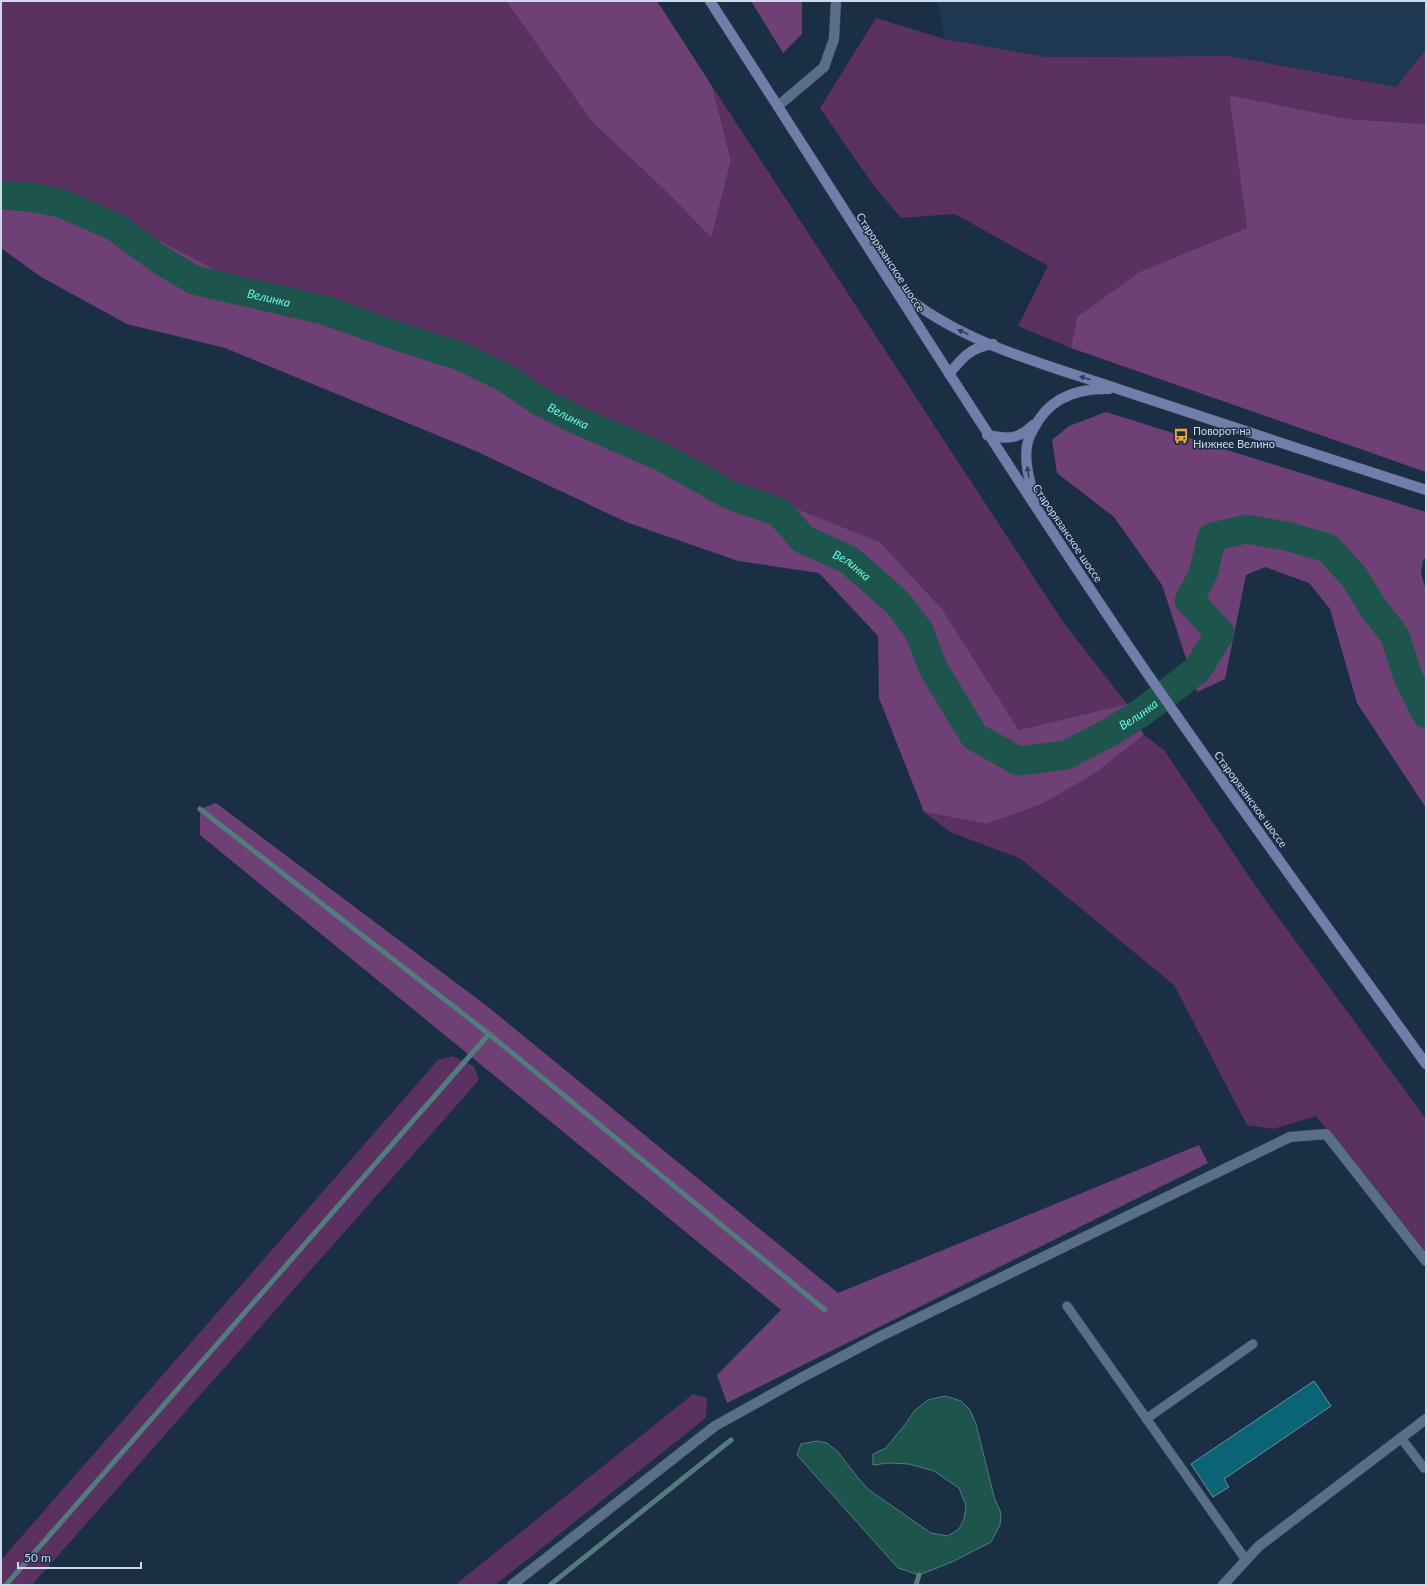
<svg xmlns="http://www.w3.org/2000/svg" width="1427" height="1586" viewBox="0 0 1427 1586" font-family="Lato,sans-serif">
<style>
.built{fill:#1e3752}
.green{fill:#5b3162}
.forest{fill:#6e4075}
.water{fill:#1d554d;stroke:#527d7c}
.lines{fill:none;stroke-linecap:round;stroke-linejoin:round}
.stream{stroke:#527d7c;stroke-width:5}
.river{stroke:#1d554d;stroke-width:29}
.building{fill:#0b6476;stroke:#69919c}
.lane-casing{stroke:#39485c;stroke-width:10}
.street-casing{stroke:#39485c;stroke-width:11}
.secondary-casing{stroke:#39485c;stroke-width:11}
.lane{stroke:#596f88;stroke-width:9}
.street{stroke:#596f88;stroke-width:10}
.secondary{stroke:#717eaa;stroke-width:10}
.oneway{fill:#2b3e58}
.labels{text-anchor:middle;dominant-baseline:central;stroke-width:3;stroke-linejoin:round;paint-order:stroke}
.street-label{font-size:11px;fill:#cedae9;stroke:#1a2e44}
.poi-label{font-size:11px;fill:#cedae9;stroke:#1a2e44;text-anchor:start}
.water-label{font-size:12px;font-style:italic;fill:#63f7e2;stroke:#1a2e44}
</style>
<rect width="100%" height="100%" fill="#1a2e44"/>
<path class="built" d="M938 1H1426V49L1396 87 1230 56 1046 57 945 39Z"/>
<path class="green" d="M1 1H506L592 122 672 197 711 238 731 161 712 86 1063 622 1127 704 1019 730 942 609 880 542 722 479 428 336 218 271 91 205 1 184Z
M876 18 945 39 1046 57 1230 56 1396 87 1426 49V124L1349 119 1229 95 1247 228 1139 272 1077 317 1071 348 1018 326 1048 266 955 214 901 218 871 182 820 108Z
M1144 735 1164 750 1261 894 1426 1119V1252L1316 1116 1273 1129 1247 1125 1174 985 1021 859 950 832 924 812 988 824 1042 804 1094 774Z
M453 1056 474 1066 479 1080 32 1585H1V1560L438 1060Z
M693 1394 707 1398 706 1418 495 1585H455Z"/>
<path class="forest" d="M506 1H657L712 86 731 161 711 238 672 197 592 122Z
M751 1H802V34L783 53Z
M1229 95 1349 119 1426 124V472L1071 348 1077 317 1139 272 1247 228Z
M1 184 91 205 218 271 428 336 722 479 880 542 942 609 1019 730 1127 704 1144 735 1094 774 1042 804 987 824 924 812 879 698 878 636 819 573 738 561 626 522 478 452 225 348 127 324 41 277 1 248Z
M1106 412 1426 512V558L1423 560 1421 574 1426 589V808L1357 703 1330 609 1309 583 1265 567 1246 575 1225 679 1197 692 1162 585 1114 517 1057 473 1052 440 1069 426Z
M216 803 487 1006 838 1293 1199 1145 1208 1163 727 1403 717 1375 781 1310 200 835V809Z"/>
<path class="water" d="M945 1396 961 1401 970 1410 976 1424 994 1497 1001 1513 1000 1525 991 1542 952 1562 919 1575 898 1568 797 1455 801 1444 817 1441 827 1443 838 1452 858 1478 869 1490 931 1533 948 1536 959 1529 964 1519 966 1506 959 1488 934 1471 909 1464 888 1463 873 1465V1454L886 1448 907 1422 915 1410 928 1400Z"/>
<g class="lines">
<path class="stream" d="M200 809 489 1034 825 1310
M6 1585 489 1034
M550 1585 731 1440
M916 1585 919 1575"/>
<path class="river" id="s1" d="M1 195 30 197 60 203 114 226 159 259 194 280 324 310 406 339 460 356 504 377 539 401 575 419 664 458 732 496 779 512 803 539 849 560 898 603 919 631 933 668 974 736 1018 761 1066 755 1112 731 1142 712 1197 670 1220 633 1189 600 1203 574 1212 537 1246 529 1286 536 1328 548 1355 578 1372 606 1395 636 1408 677 1426 714"/>
</g>
<path class="building" d="M1314 1381 1331 1406 1224 1479 1229 1487 1213 1497 1191 1464Z"/>
<g class="lines">
<g class="lane-casing">
<path id="lane" d="M1067 1306 1246 1560
M1146 1419 1253 1344
M1401 1438 1424 1468"/>
</g>
<g class="street-casing">
<path id="street" d="M778 106 824 67 834 39 836 1
M512 1585 715 1426 801 1378 877 1338 1290 1137 1326 1134 1426 1261
M1223 1585 1259 1546 1426 1419"/>
</g>
<g class="secondary-casing">
<path id="secondary" d="M710 1C849 216 984 432 1127 644 1224 786 1326 925 1426 1064
M899 291C962 344 1045 364 1121 390 1223 424 1324 457 1426 490
M949 374C962 358 971 347 993 344
M987 435C1007 439 1018 440 1033 425
M1035 498C1029 481 1023 459 1028 441 1029 437 1031 433 1033 430 1048 398 1076 388 1109 389"/>
</g>
<use href="#lane" class="lane"/>
<use href="#street" class="street"/>
<use href="#secondary" class="secondary"/>
</g>
<defs><path id="oneway-solid" d="M-6-.8H1V-3.2L6.5 0L1 3.2V.8H-6Z"/></defs>
<g class="oneway">
<use href="#oneway-solid" transform="translate(963 332) rotate(-155)"/>
<use href="#oneway-solid" transform="translate(1085 378) rotate(-162)"/>
<use href="#oneway-solid" transform="translate(1028 472) rotate(-99)"/>
</g>
<defs>
<g id="bus-bare" transform="scale(1.2)"><path d="M-5-6H5V4H4V6H2V4H-2V6H-4V4H-5ZM-3.5-4V0h7V-4ZM-3.5 1.2v1.5H-2V1.2ZM2 1.2v1.5H3.5V1.2Z" fill="#eaaa38" stroke="#1a2e44" stroke-width="2.5" paint-order="stroke"/></g>
</defs>
<g fill-rule="evenodd">
<use href="#bus-bare" x="1181" y="436"/>
</g>
<g class="labels">
<g class="street-label">
<text transform="translate(891 262) rotate(57)">Старорязанское шоссе</text>
<text transform="translate(1068 533) rotate(56)">Старорязанское шоссе</text>
<text transform="translate(1251 799) rotate(54)">Старорязанское шоссе</text>
</g>
<g class="poi-label">
<text x="1193" y="430">Поворот на<tspan x="1193" dy="13">Нижнее Велино</tspan></text>
</g>
<g class="water-label">
<text stroke="none"><textPath href="#s1" startOffset="292">Велинка</textPath></text>
<text stroke="none"><textPath href="#s1" startOffset="616">Велинка</textPath></text>
<text stroke="none"><textPath href="#s1" startOffset="940">Велинка</textPath></text>
<text stroke="none"><textPath href="#s1" startOffset="1336">Велинка</textPath></text>
</g>
</g>
<rect width="1427" height="1586" fill="none" stroke="#cedae9" stroke-width="4"/>
<path d="M18 1562v6h123v-6" fill="none" stroke="#cedae9" stroke-width="2"/>
<text x="24" y="1562" font-size="12" fill="#cedae9" stroke="#1a2e44" stroke-width="3" paint-order="stroke">50 m</text>
</svg>
